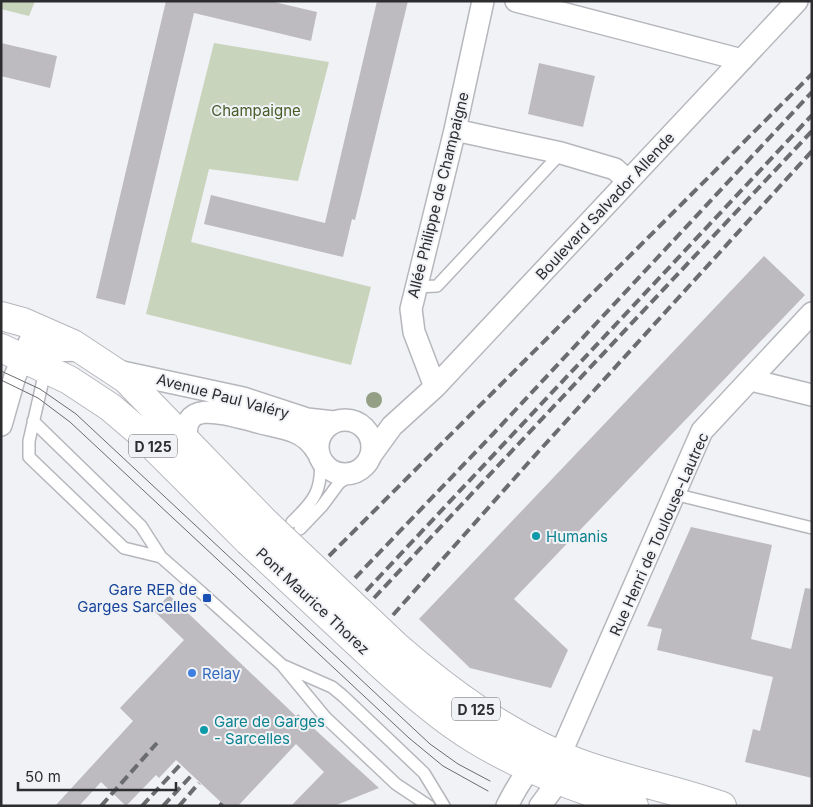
<svg xmlns="http://www.w3.org/2000/svg" width="813" height="807" viewBox="0 0 813 807" font-family="Inter,sans-serif">
<style>
.green{fill:#c8d4bb}
.building{fill:#bdbbbf}
.lines{fill:none;stroke-linecap:round;stroke-linejoin:round}
.lane-casing{stroke:#b6b7bc;stroke-width:14}
.street-casing{stroke:#b6b7bc;stroke-width:24}
.primary-casing{stroke:#b6b7bc;stroke-width:30}
.lane{stroke:#fff;stroke-width:11}
.street{stroke:#fff;stroke-width:21}
.primary{stroke:#fff;stroke-width:28}
.tram{stroke:#6b6c6e;stroke-width:1}
.rail{stroke:#6b6c6e;stroke-width:4;stroke-dasharray:10 5;stroke-linecap:butt}
.lane-bridge-casing{stroke:#b6b7bc;stroke-width:14;stroke-linecap:butt}
.primary-bridge-casing{stroke:#b6b7bc;stroke-width:30;stroke-linecap:butt}
.lane-bridge{stroke:#fff;stroke-width:11}
.primary-bridge{stroke:#fff;stroke-width:28}
.tree{fill:#93a085}
.culture-dot{fill:#0f9aa8;stroke:#f0f2f6;stroke-width:2}
.transit-dot{fill:#1a4fb4;stroke:#f0f2f6;stroke-width:2}
.shop-dot{fill:#3f7fe0;stroke:#f0f2f6;stroke-width:2}
.labels{text-anchor:middle;dominant-baseline:central;stroke-width:4;stroke-linejoin:round;paint-order:stroke}
.shield{fill:#f0f2f6;stroke:#68686b;stroke-width:1}
.shield-label{font-size:14px;font-weight:bold;fill:#2d2d2f}
.park-label{font-size:15px;fill:#475d29;stroke:#f0f2f6}
.street-label{font-size:15px;fill:#2d2d2f;stroke:#f0f2f6}
.culture-label{font-size:15px;fill:#0d838f;stroke:#f0f2f6;text-anchor:start}
.transit-label{font-size:15px;fill:#164399;stroke:#f0f2f6;text-anchor:end}
.shop-label{font-size:15px;fill:#366cbe;stroke:#f0f2f6;text-anchor:start}
</style>
<rect width="100%" height="100%" fill="#f0f2f6"/>
<path class="green" d="M1 1H35L29 16 1 9Z
M214 43 329 62 298 181 209 169 191 242 371 287 351 365 146 314Z"/>
<path class="building" d="M166 1H270L317 12 311 41 194 13 125 305 96 298Z
M377 1H408L355 220 352 219 343 257 204 224 211 195 325 223Z
M1 43 57 56 50 88 1 76Z
M539 63 595 76 583 127 528 114Z
M764 256 805 295 514 599 568 650 551 688 470 668 419 619Z
M691 527 772 545 751 639 791 649 805 588 812 589V778L745 762 753 729 760 731 773 677 657 650 662 629 647 626Z
M169 595 296 716 298 714 379 788 334 806H291L324 772 296 744 238 806H225L176 760 159 778 156 775 126 806 101 782 79 806H55L133 721 120 708 184 640 154 611Z"/>
<g class="lines">
<g class="lane-casing">
<path id="lane" d="M416 287 437 286 561 153
M46 367 29 441V457L124 548 161 557
M33 421 141 526 161 557 202 593
M674 494 812 528
M292 522C314 501 323 490 320 458
M300 529 322 506 339 483 354 473
M343 696 424 773 444 806
M325 717 396 784 429 806"/>
</g>
<g class="street-casing">
<path id="street" d="M516 1 742 60
M455 130 561 153 615 169 628 181
M24 357 48 351 83 350
M113 370 243 398 307 419 334 422
M751 380 812 395
M435 387 414 332 411 309 455 130 483 1
M318 447a27 27 0 1 1 54 0a27 27 0 1 1-54 0Z
M1 425 15 376 36 327
M188 443C177 396 230 415 254 421 267 425 283 427 295 432 305 436 313 444 318 453
M371 455 392 426 435 387 797 1
M507 806C513 794 524 773 535 765 543 759 554 764 560 755L702 431 812 313
M540 806 554 787 563 767"/>
</g>
<g class="primary-casing">
<path id="primary" d="M1 316 23 322 73 344 126 379 266 523
M1 348 69 380 110 407 137 430 248 541
M395 645C450 693 508 735 576 762 624 780 674 789 722 806
M378 662C409 690 441 719 476 740 526 770 579 790 634 806"/>
</g>
<use href="#lane" class="lane"/>
<use href="#street" class="street"/>
<use href="#primary" class="primary"/>
<path class="tram" d="M1 371 40 389 76 414 430 744 458 764 490 781
M1 380 38 398 70 422 409 738 443 766 488 791"/>
<path class="rail" d="M329 556 812 74
M355 578 493 434 812 92
M366 591 812 115
M374 598 812 131
M393 615 529 462 812 151
M101 806 157 743
M142 806 180 765
M163 806 191 776
M179 806 199 783
M220 806 222 803"/>
<g class="lane-bridge-casing">
<path id="lane-bridge" d="M202 593 282 665 325 717
M284 666 332 687 343 696"/>
</g>
<g class="primary-bridge-casing">
<path id="primary-bridge" d="M266 523 395 645
M248 541 378 662"/>
</g>
<use href="#lane-bridge" class="lane-bridge"/>
<use href="#primary-bridge" class="primary-bridge"/>
</g>
<circle class="tree" cx="374" cy="400" r="8"/>
<g class="culture-dot">
<circle cx="536" cy="536" r="5"/>
<circle cx="204" cy="730" r="5"/>
</g>
<rect class="transit-dot" x="202" y="593" width="10" height="10" rx="2.5"/>
<circle class="shop-dot" cx="192" cy="673" r="5"/>
<g class="labels">
<g class="shield">
<rect x="129" y="434.5" width="48" height="23" rx="4"/>
<rect x="452" y="697.5" width="48" height="23" rx="4"/>
</g>
<g class="shield-label">
<text x="153" y="446">D 125</text>
<text x="476" y="709">D 125</text>
</g>
<g class="park-label">
<text x="256" y="110">Champaigne</text>
</g>
<g class="street-label">
<text transform="translate(438 195) rotate(-76)">Allée Philippe de Champaigne</text>
<text transform="translate(605 206) rotate(-47)">Boulevard Salvador Allende</text>
<text transform="translate(223 396) rotate(15)">Avenue Paul Valéry</text>
<text transform="translate(659 534) rotate(-66)">Rue Henri de Toulouse-Lautrec</text>
<text transform="translate(313 601) rotate(43)">Pont Maurice Thorez</text>
</g>
<g class="culture-label">
<text x="546" y="536">Humanis</text>
<text x="214" y="721">Gare de Garges<tspan x="214" dy="17">- Sarcelles</tspan></text>
</g>
<g class="transit-label">
<text x="197" y="589">Gare RER de<tspan x="197" dy="17">Garges Sarcelles</tspan></text>
</g>
<g class="shop-label">
<text x="202" y="673">Relay</text>
</g>
</g>
<rect width="813" height="807" fill="none" stroke="#2d2d2f" stroke-width="5"/>
<path d="M18 782v8h158v-8" fill="none" stroke="#2d2d2f" stroke-width="2.5"/>
<text x="25" y="782" font-size="15" fill="#2d2d2f" stroke="#f0f2f6" stroke-width="4" paint-order="stroke">50 m</text>
</svg>
